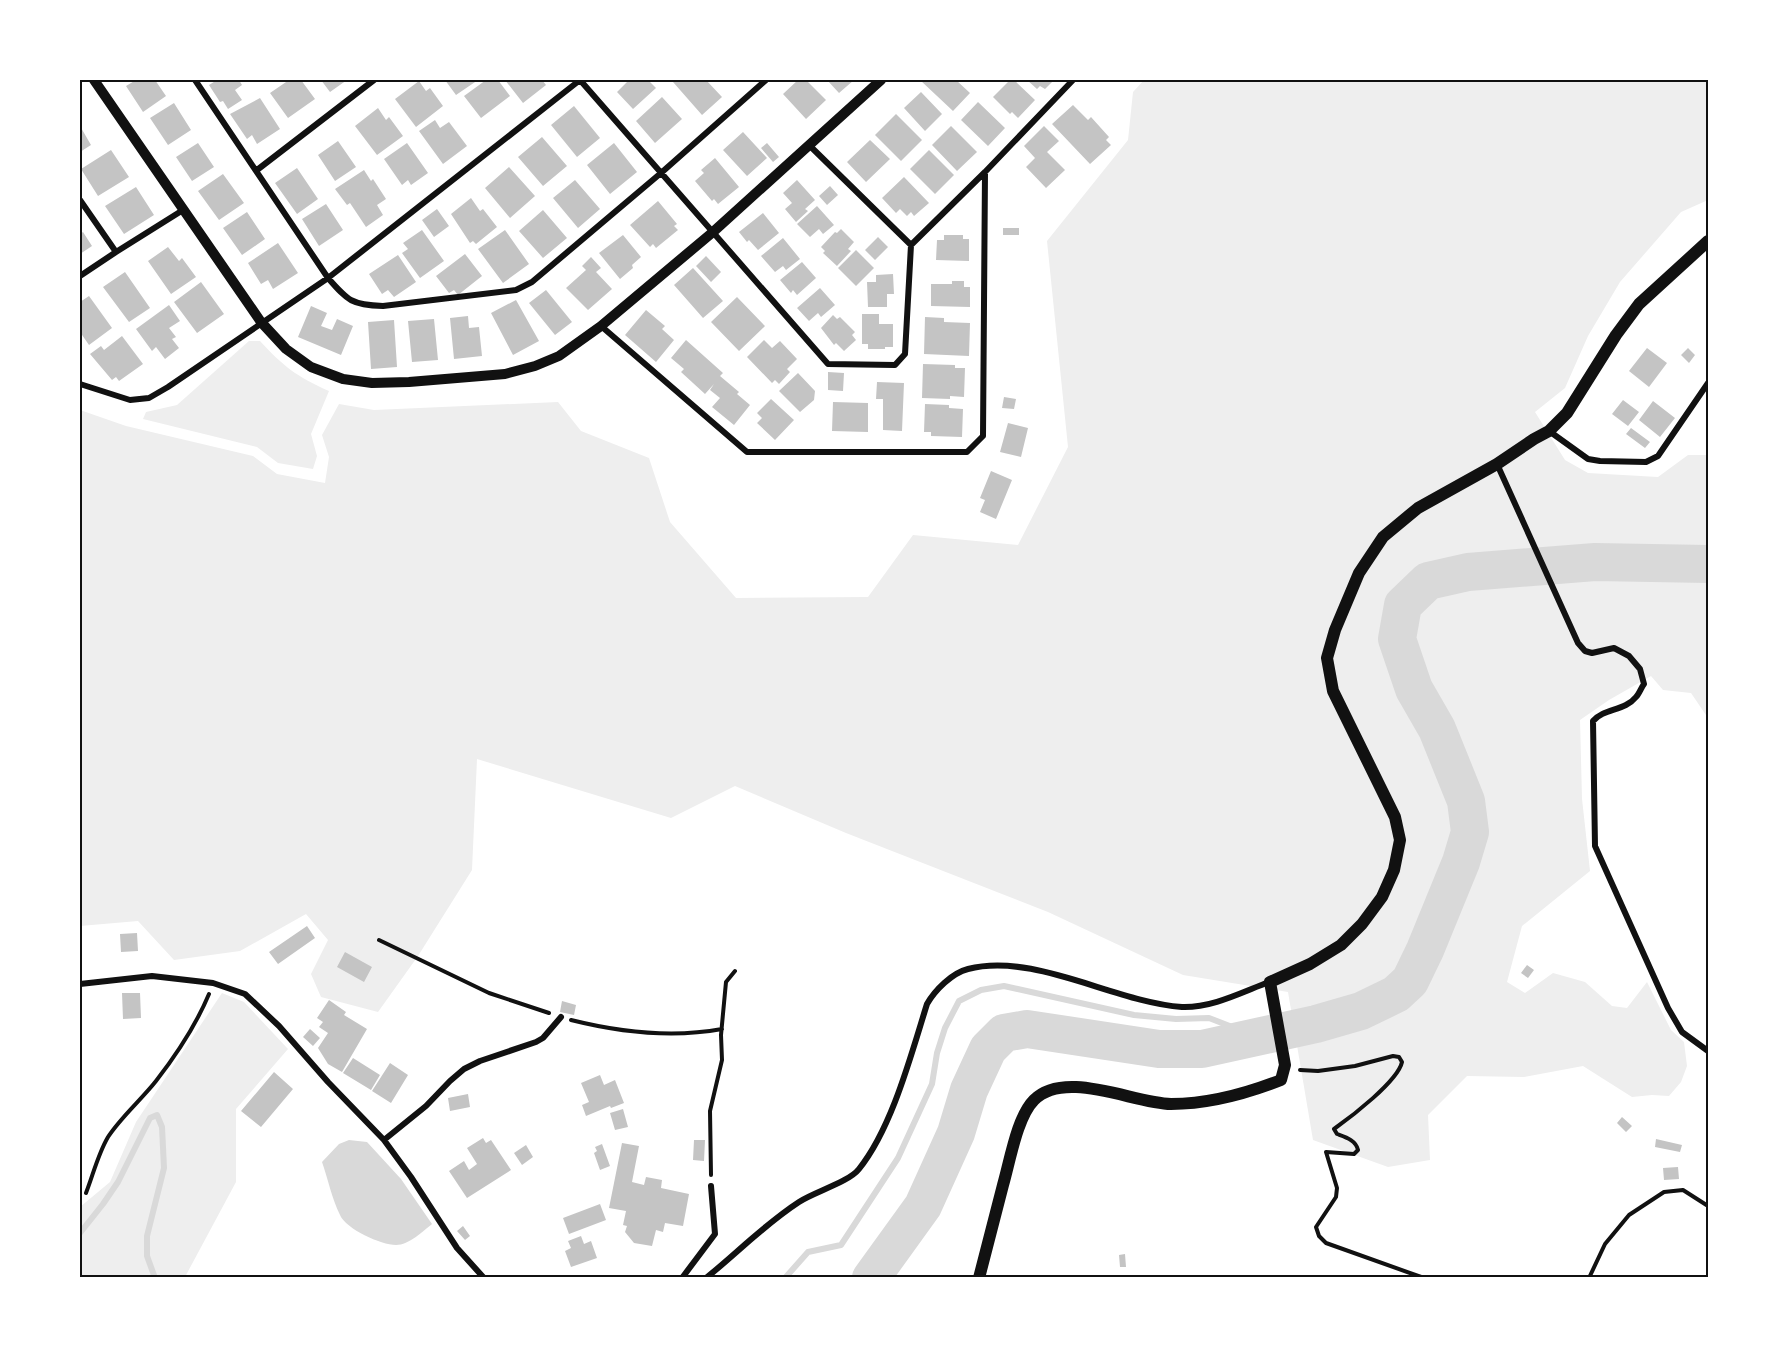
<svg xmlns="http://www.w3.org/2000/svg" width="1788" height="1357" viewBox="0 0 1788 1357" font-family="Mulish,sans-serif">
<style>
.green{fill:#eee}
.water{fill:#d9d9d9}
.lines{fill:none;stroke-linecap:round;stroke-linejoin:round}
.stream{stroke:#d9d9d9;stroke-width:6}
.river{stroke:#d9d9d9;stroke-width:38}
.building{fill:#c4c4c4}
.path{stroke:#111;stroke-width:4}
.minor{stroke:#111;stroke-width:6}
.tertiary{stroke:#111;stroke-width:10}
.secondary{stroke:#111;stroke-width:12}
.neatline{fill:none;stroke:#111;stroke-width:2}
</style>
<rect width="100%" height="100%" fill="#fff"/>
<path class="green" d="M1144 80H1708V200L1681 212 1620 282 1588 336 1565 388 1535 412 1565 460 1588 473 1658 477 1688 455H1708V718L1691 693 1663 690 1651 676 1609 700 1580 720 1582 799 1590 871 1522 926 1507 982 1525 993 1553 973 1585 982 1612 1006 1627 1008 1647 982 1671 1030 1684 1042 1687 1066 1681 1082 1669 1096 1652 1095 1632 1097 1583 1066 1524 1077 1467 1076 1428 1115 1430 1160 1388 1167 1313 1140 1288 992 1183 975 1048 912 846 833 735 786 671 818 477 759 472 870 418 956 378 1012 321 997 311 974 328 940 306 914 240 951 174 960 138 921 80 926V410L126 426 253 456 277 474 325 483 329 457 322 435 339 404 374 410 558 402 581 431 649 458 670 522 736 598 868 597 913 535 1018 545 1068 447 1047 241 1128 140 1133 92Z
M249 341H260C283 366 297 377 329 391L311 434 317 456 313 469 278 463 257 447 143 419 146 412 177 405Z
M222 993 244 1002 288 1049 236 1109V1182L185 1277H80V1207L110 1182 136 1122Z"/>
<path class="water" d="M349 1140 367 1142 401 1179 432 1224C423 1231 409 1245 396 1245 381 1245 346 1229 340 1215 332 1199 328 1179 322 1162L339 1144Z"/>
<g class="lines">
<path class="stream" d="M80 1233 103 1204 118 1182 150 1118 157 1115 162 1127 164 1168 147 1236V1256L155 1278
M785 1278 808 1252 841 1245 898 1158 932 1084 937 1053 945 1028 959 1001 981 990 1004 986 1134 1015 1176 1019 1209 1018 1258 1037"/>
<path class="river" d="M871 1278 923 1206 956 1133 969 1090 988 1049 1004 1033 1027 1029 1159 1049H1202L1316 1024 1361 1011 1396 994 1410 981 1425 950 1461 862 1470 832 1466 801 1437 729 1414 689 1397 639 1403 605 1428 581 1468 572 1595 562 1708 564"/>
</g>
<path class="building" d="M136 80H155L166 96 143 112 126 86Z
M217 80H239L242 85 235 90 242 100 228 109 223 101 220 102 209 85Z
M289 80H301L315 99 288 118 270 93Z
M321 80H347L330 92Z
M445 80H478L456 95Z
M486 80H498L510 96 481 118 464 96Z
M505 80H542L546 85 523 103Z
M625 80H648L656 88 633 109 617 92 627 82Z
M676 80H706L722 97 702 115 673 82Z
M798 80H806L826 100 806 119 783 94Z
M827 80H854L839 93Z
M920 80H956L970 93 953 111Z
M1010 80H1014L1035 100 1018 118 1012 112 1010 114 993 97Z
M1027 80H1054L1045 89 1040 86 1037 89Z
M419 81 426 91 430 88 443 106 416 127 395 99Z
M921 92 942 114 925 131 904 108Z
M662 97 682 119 655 143 636 121Z
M260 98 280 129 257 144 252 135 247 139 230 114Z
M978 102 1005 128 988 146 961 120Z
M174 103 191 130 168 145 150 118Z
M1073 105 1088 120 1091 117 1109 137 1106 140 1111 145 1090 164 1052 124Z
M574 106 600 138 577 157 551 125Z
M378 108 386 120 389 117 403 136 377 155 355 126Z
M896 114 922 140 901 161 875 135Z
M435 120 440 128 449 122 467 146 443 164 419 131Z
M80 126 91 145 80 152Z
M951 126 977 152 957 171 932 145Z
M1044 126 1059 141 1047 152 1065 170 1046 188 1026 167 1035 158 1024 146Z
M743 132 767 158 747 176 723 150Z
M542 137 567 166 543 186 518 157Z
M870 140 890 159 866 182 847 162Z
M338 141 356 167 335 181 318 155Z
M198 143 214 167 192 181 176 157Z
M407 143 428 173 411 185 408 180 402 185 384 159Z
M614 143 637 172 610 194 587 165Z
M767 143 779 157 773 162 761 148Z
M111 150 129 177 98 196 81 169Z
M929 150 954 175 935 194 910 169Z
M715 158 739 187 718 204 714 199 712 201 695 181 704 173 701 170Z
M509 167 535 196 510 218 485 188Z
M297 168 318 199 297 214 275 183Z
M364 170 371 181 373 179 386 199 377 205 383 215 366 227 350 203 347 205 335 189Z
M223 174 244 203 219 220 198 191Z
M904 177 929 203 914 216 911 212 907 216 900 209 896 213 882 198Z
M575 180 600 209 578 228 553 198Z
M797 180 815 200 805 209 808 211 796 222 785 209 792 203 783 193Z
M830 186 838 195 827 205 819 196Z
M136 187 154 215 124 234 105 206Z
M471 198 480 211 483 209 497 227 476 244 473 241 470 243 451 214Z
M658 201 677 224 674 226 678 230 656 248 653 244 650 247 630 225Z
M326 204 343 230 319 246 302 219Z
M817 206 834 225 823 234 819 229 810 237 797 224Z
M437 209 449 226 434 237 422 220Z
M543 210 567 238 543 258 519 231Z
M247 212 265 239 242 255 223 228Z
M763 213 779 233 758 250 749 240 747 242 739 232Z
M1003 228H1019V235H1003Z
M841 229 854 242 848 249 851 251 837 266 823 253 825 251 821 247 835 232 837 233Z
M422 230 444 261 420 278 402 253 408 249 403 243Z
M505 230 529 264 503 283 478 249Z
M83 232 92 246 80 254V234Z
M623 235 641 257 632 265 633 268 620 279 599 253Z
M944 235H963V239H969V261L936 260 937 240H944Z
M878 237 888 247 875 260 865 250Z
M783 238 800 259 786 270 783 266 775 272 761 256Z
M278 243 298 273 273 289 268 280 261 284 248 263Z
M168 247 179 261 182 258 196 277 171 294 148 261Z
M856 250 874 268 856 286 838 268Z
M465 254 482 276 458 295 454 290 449 293 436 276Z
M398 255 416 282 394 297 388 290 382 294 369 274Z
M706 256 721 272 711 282 696 266Z
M591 257 601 268 596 272 612 289 588 310 566 288 586 270 582 266Z
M802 262 816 278 797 295 793 290 791 293 780 280Z
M693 268 723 301 703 318 674 285Z
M125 272 150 308 129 322 103 287Z
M893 274 894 294H887V307H868L867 282H876V275Z
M952 281H964V287H970V307L931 306V284H952Z
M201 282 224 314 197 333 174 302Z
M820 288 835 305 821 317 818 313 809 321 797 308Z
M546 290 572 322 555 335 529 303Z
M89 296 112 328 89 345 80 332V302Z
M737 297 765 326 739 351 711 322Z
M516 300 539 341 513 355 491 313Z
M169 305 180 321 169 328 176 337 172 339 179 348 165 359 156 347 152 351 136 329Z
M311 306 327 313 321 326 332 330 337 319 353 326 341 355 298 337Z
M646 310 665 326 662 329 674 340 656 362 625 335Z
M862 314H879V324H893V347H885V349H868V344H862Z
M833 315 837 319 840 317 855 332 852 335 856 340 844 351 836 343 834 345 821 328Z
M468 316 469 328 479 327 482 356 454 359 450 318Z
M925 317 944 318V322L970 323 969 356 924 354Z
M434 319 438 360 412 362 408 321Z
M394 320 397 367 371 369 368 322Z
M122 336 143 364 119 381 116 377 112 380 90 354 101 346 104 350Z
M686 340 723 373 720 376 739 392 737 394 750 405 734 425 712 407 720 398 710 390 714 384 705 394 681 372 684 369 671 358Z
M764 340 772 348 780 341 797 359 787 369 790 372 779 384 775 380 772 383 747 357Z
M1647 348 1667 363 1649 387 1629 371Z
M1688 348 1695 355 1689 363 1681 355Z
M923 364 955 365V368H965L964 397 950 396V399L922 398Z
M828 372 844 373 843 391 828 390Z
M798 373 815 391 814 400 800 412 779 391Z
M877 382 904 383 902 431 883 430V399H876Z
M1004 397 1016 399 1014 409 1002 408Z
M771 399 794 420 775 440 757 423 762 418 757 413Z
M1623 400 1639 412 1628 426 1612 414Z
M1653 401 1675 418 1660 437 1639 420Z
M833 402 868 403V432L832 431Z
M925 404 949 405V408L963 409 962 437 931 436V432H924Z
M1008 423 1028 428 1021 457 1000 452Z
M1631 428 1650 442 1645 448 1626 434Z
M991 471 1012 480 996 519 980 512 985 500 980 498Z
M307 926 315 938 278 964 269 952Z
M137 933 138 951 121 952 120 934Z
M345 952 372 967 364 982 337 967Z
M1527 965 1534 970 1528 978 1521 973Z
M122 993H140L141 1018 123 1019Z
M329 1000 346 1012 344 1015 367 1029 342 1072 328 1064 318 1048 328 1033 319 1027 323 1022 317 1018Z
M562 1001 576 1005 574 1015 560 1012Z
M310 1029 320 1038 313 1046 303 1037Z
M353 1058 380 1075 371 1090 343 1073Z
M390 1063 408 1075 391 1103 372 1091Z
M274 1072 293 1089 261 1127 241 1111Z
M600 1075 604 1085 615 1080 624 1103 611 1108 610 1106 586 1116 582 1105 589 1102 581 1083Z
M468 1094 470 1107 450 1111 448 1098Z
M623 1109 628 1127 615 1130 610 1113Z
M1622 1117 1632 1126 1626 1132 1617 1123Z
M483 1138 486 1143 491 1140 511 1170 467 1198 449 1171 464 1161 469 1170 477 1164 467 1148Z
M1656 1139 1682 1145 1680 1152 1655 1147Z
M694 1140H705L704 1161 693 1160Z
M622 1143 639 1146 632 1182 644 1185 646 1177 662 1180 661 1188 689 1194 683 1226 665 1223 663 1232 656 1230 652 1246 634 1243 625 1232 627 1226 623 1225 626 1211 609 1208Z
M602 1144 610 1166 600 1170 594 1153 597 1151 595 1147Z
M526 1145 533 1157 522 1165 514 1153Z
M1678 1167 1679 1179 1664 1180 1663 1168Z
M600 1204 606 1220 569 1234 563 1218Z
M463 1226 470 1236 465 1240 457 1231Z
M581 1236 584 1244 591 1241 597 1258 571 1267 565 1251 571 1248 568 1241Z
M1125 1254 1126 1267H1120L1119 1255Z"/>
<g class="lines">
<path class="path" d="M379 940 489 993 549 1013
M571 1020C619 1032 673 1038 722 1029
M1300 1070 1318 1071 1355 1066 1393 1056 1399 1057 1402 1062C1398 1081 1351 1117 1334 1129L1337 1134C1345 1137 1356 1140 1358 1150L1354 1154 1326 1152 1337 1188 1336 1197 1316 1227 1319 1236 1326 1243 1424 1278
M711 1175 710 1111 722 1060 721 1035 726 982 735 971
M86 1193C93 1175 98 1154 108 1137 121 1117 141 1100 156 1081 177 1054 196 1025 209 994
M1589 1278 1605 1244 1629 1215 1664 1192 1683 1190 1708 1206"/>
<path class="minor" d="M195 80 328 278C348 301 352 305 383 306L516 290 532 282 661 173 766 80
M580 80 828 364 895 365 905 354 911 245 985 172 1073 80
M810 146 911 245
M257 170 374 80
M80 200 116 252 80 276
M116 252 183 210
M601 326 747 452H967L983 436 985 172
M80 384 130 400 149 398 168 387 328 278 580 80
M1549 431 1588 459 1600 461 1646 462 1658 456 1708 383
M1497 464 1578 643 1585 651 1592 653 1614 648 1629 656 1640 669 1644 684C1641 688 1639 694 1636 697 1625 711 1604 708 1593 721L1595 846 1668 1008 1682 1032 1708 1051
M80 984 152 976 213 983 245 994 279 1026 328 1082 384 1140 411 1177 457 1248 484 1278
M384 1140 426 1106 450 1081 464 1069 480 1061 536 1042 543 1038 561 1017
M682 1278 715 1234 711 1186
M706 1278C737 1253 765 1224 799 1202 814 1192 849 1182 859 1169 892 1128 911 1055 927 1004 935 990 952 973 968 969 1034 952 1114 1002 1182 1007 1212 1008 1242 992 1269 982"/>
<path class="tertiary" d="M94 80 261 322 286 349 311 367 343 379 372 383 409 382 505 374 535 366 559 356 601 326 713 232 881 80"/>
<path class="secondary" d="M979 1278C987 1247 995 1216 1003 1185 1010 1161 1017 1117 1034 1100 1065 1069 1133 1103 1171 1104 1207 1104 1248 1093 1281 1080L1285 1065 1270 982 1310 964 1341 945 1362 924 1382 897 1394 870 1400 840 1395 817 1333 691 1327 658 1335 630 1359 573 1383 537 1418 508 1497 464 1534 439 1549 431 1567 413 1616 335 1639 304 1708 241"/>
</g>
<rect width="1788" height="1357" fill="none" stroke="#ffffff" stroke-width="162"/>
<rect x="81" y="81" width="1626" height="1195" class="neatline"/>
</svg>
